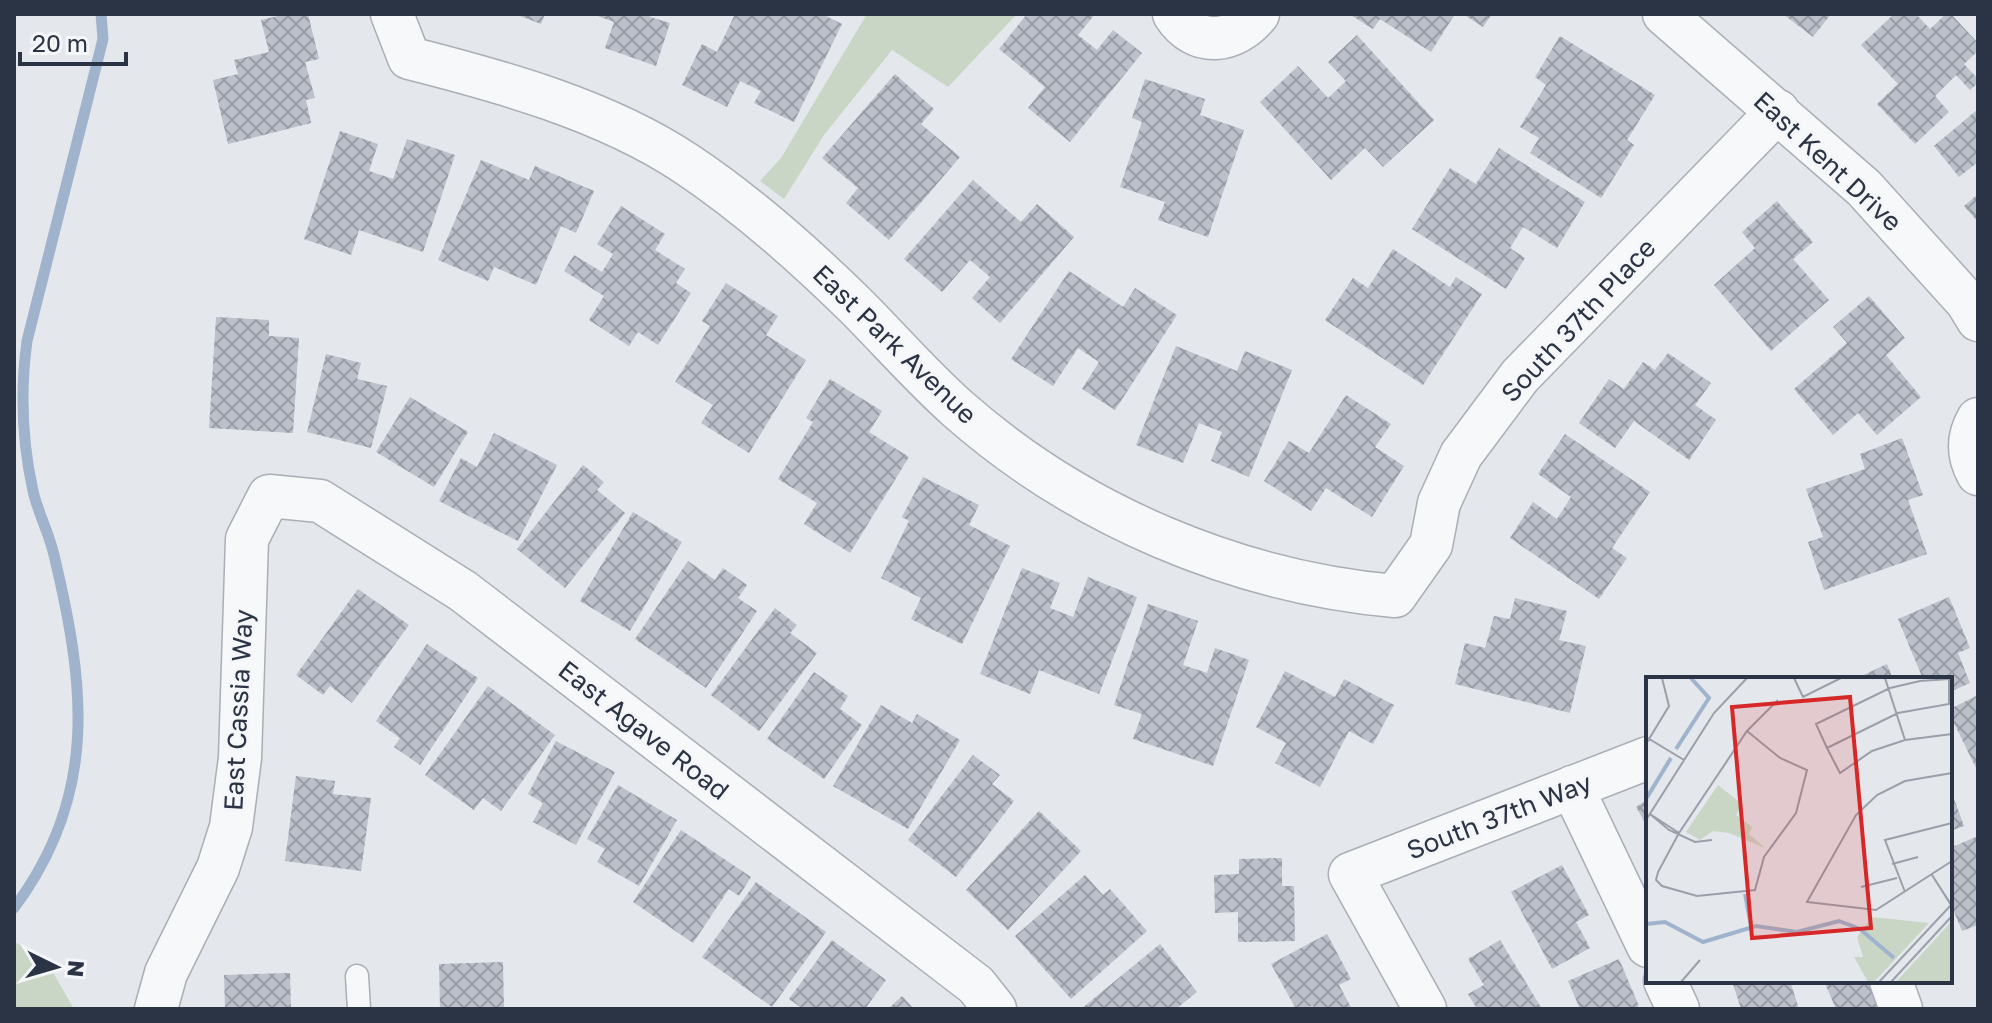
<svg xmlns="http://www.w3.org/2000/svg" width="1992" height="1023" viewBox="0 0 1992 1023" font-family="'Golos Text',sans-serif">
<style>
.park{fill:#c9d6c5}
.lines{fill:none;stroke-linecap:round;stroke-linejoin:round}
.stream{stroke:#9fb4cc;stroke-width:11}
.building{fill:url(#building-cross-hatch)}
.lane-casing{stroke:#a9aeb7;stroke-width:25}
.street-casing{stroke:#a9aeb7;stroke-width:45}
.lane{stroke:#f7f8fa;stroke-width:22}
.street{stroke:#f7f8fa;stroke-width:42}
.labels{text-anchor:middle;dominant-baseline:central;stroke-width:6;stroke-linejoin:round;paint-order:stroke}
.street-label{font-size:26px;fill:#2b3445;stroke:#f4f6f9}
.inset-river{fill:none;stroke:#9fb4cc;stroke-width:4}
.inset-road{fill:none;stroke:#9a9fa9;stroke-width:2}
.view{fill:#d62828;fill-opacity:0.15;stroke:#d62828;stroke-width:4}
.inset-edge{fill:none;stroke:#2b3445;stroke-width:4}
</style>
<defs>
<pattern id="building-cross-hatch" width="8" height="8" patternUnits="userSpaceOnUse" patternTransform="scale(2)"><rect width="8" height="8" fill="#bbc0ca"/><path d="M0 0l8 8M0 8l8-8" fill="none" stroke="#989da6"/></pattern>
</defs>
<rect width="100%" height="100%" fill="#e4e7ec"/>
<path class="park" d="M867 14H1017L948 87 892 50 824 135 784 199 760 181 781 158Z
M14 942 43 955 74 1009H14Z"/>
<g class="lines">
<path class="stream" d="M14 908C99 794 85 685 54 555 49 533 38 513 33 491 22 441 20 392 27 341L103 39 101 14"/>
</g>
<path class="building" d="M286 14H308L319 59 305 62 315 98 306 100 311 123 228 144 213 80 238 74 234 60 269 52 261 20Z
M515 14H545L541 24Z
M592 14H651L650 17 670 23 656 66 605 48 614 22Z
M735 14H822L842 24 794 122 754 103 761 91 740 81 727 107 682 85 702 44 717 52Z
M1027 14H1095L1078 35 1097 50 1113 30 1142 53 1070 142 1028 108 1045 87 999 49Z
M1349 14H1455L1431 52 1380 19 1373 29Z
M1463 14H1492L1483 27Z
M1783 14H1831L1813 37Z
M1894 14H1916L1930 29 1946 14H1951L1978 43V51L1964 64 1978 79V83L1970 90 1956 75 1935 96 1949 112 1915 144 1877 104 1898 84 1861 45Z
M1357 35 1434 120 1383 167 1365 148 1331 180 1260 102 1298 66 1328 98 1346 81 1328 62Z
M1560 36 1655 95 1627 140 1634 145 1601 198 1530 153 1539 138 1520 127 1546 85 1535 77Z
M895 74 934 109 921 124 960 157 889 240 846 203 858 188 822 158Z
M1145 79 1205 99 1200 115 1244 130 1208 237 1158 220 1165 202 1120 187 1142 122 1132 118Z
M1978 109V162L1959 177 1934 146Z
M340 131 378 144 369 171 393 179 407 139 455 155 423 252 359 230 351 255 304 239Z
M1499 148 1585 202 1557 248 1523 227 1510 248 1525 258 1506 289 1412 229 1450 168 1476 184Z
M481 160 529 180 535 166 594 191 576 233 561 226 536 285 494 267 488 281 438 260Z
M973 180 1021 222 1037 204 1074 237 1000 323 972 298 990 277 970 260 942 292 904 259Z
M1978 194V222L1964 206Z
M1777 201 1813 242 1793 259 1829 300 1771 351 1714 285 1755 248 1742 232Z
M621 206 665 234 655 250 685 269 676 283 691 293 658 345 638 332 629 346 589 320 604 296 564 271 574 255 602 272 613 254 597 244Z
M1393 249 1450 287 1456 277 1482 294 1423 385 1325 320 1353 278 1368 288Z
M1069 271 1123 307 1135 288 1177 315 1115 410 1082 389 1099 362 1078 348 1053 386 1011 359Z
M726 283 778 316 766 335 806 360 749 453 701 423 713 405 675 382 710 326 702 321Z
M1869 296 1905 338 1886 355 1921 397 1877 435 1858 413 1833 435 1794 389 1847 343 1833 327Z
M216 317 269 320V336L299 338 293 433 209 428Z
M1176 346 1237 371 1245 351 1292 370 1249 477 1211 461 1222 432 1199 423 1183 463 1136 445Z
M1668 353 1711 383 1695 405 1716 420 1689 460 1634 421 1615 448 1579 423 1609 379 1624 389 1643 362 1655 370Z
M326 354 361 363 357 379 387 386 371 448 307 432Z
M830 379 882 411 869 432 909 457 850 553 804 524 817 503 778 479 813 422 806 418Z
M1346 395 1391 424 1375 447 1404 466 1372 517 1326 488 1311 511 1264 481 1289 441 1309 453Z
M410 397 468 432 434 487 376 452Z
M494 433 557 465 518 541 439 501 461 458 477 467Z
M1565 434 1650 492 1612 548 1627 558 1599 599 1510 538 1533 502 1557 519 1571 497 1538 474Z
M1902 438 1923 495 1908 500 1927 554 1824 590 1808 542 1823 537 1806 489 1865 469 1860 454Z
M583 465 604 482 597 490 625 513 565 588 517 549Z
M923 477 979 505 969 525 1010 546 962 644 911 619 921 598 881 578 909 521 902 517Z
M633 512 682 542 630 631 580 601Z
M688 561 715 580 723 568 747 585 738 598 757 611 706 688 635 639Z
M1022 568 1060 583 1050 608 1073 617 1088 577 1137 597 1099 694 1039 670 1030 694 980 674Z
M358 589 409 625 352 703 330 686 323 695 296 675Z
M1949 597 1970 648 1958 653 1970 683 1950 692V679H1923L1898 619Z
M1515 598 1567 611 1559 640 1586 646 1570 713 1455 684 1465 643 1485 648 1494 616 1510 619Z
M1148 604 1198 621 1183 665 1207 673 1215 648 1249 660 1213 766 1133 739 1142 714 1114 705Z
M775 608 797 625 790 633 817 653 759 731 711 695Z
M427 644 478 678 420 765 394 747 400 738 376 721Z
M1887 664 1893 679H1855Z
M1285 671 1335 697 1344 679 1394 705 1373 744 1349 731 1320 787 1275 763 1286 743 1256 727Z
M814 672 848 696 840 709 862 725 824 779 767 739Z
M488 686 555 735 501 811 483 798 474 810 425 775Z
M1978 695V772L1950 715V709Z
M881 705 912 723 917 714 960 740 908 829 833 786Z
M556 741 615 772 576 845 533 822 543 803 528 794Z
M973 755 1000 775 992 784 1014 801 956 877 908 840Z
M296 776 335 781 333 794 371 798 361 871 285 861Z
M618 785 677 820 639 886 597 862 605 849 587 839Z
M1950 788 1964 826 1950 831Z
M1648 799V828L1636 807Z
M1039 811 1081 851 1008 930 966 890Z
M681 830 751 877 739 896 729 889 693 943 633 902Z
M1978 836V925L1962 931 1950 902V882L1953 880 1950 848Z
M1282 858V886H1294L1295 941 1238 942V912L1215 913 1214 875 1239 874V859Z
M1562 865 1589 915 1576 922 1590 948 1552 969 1511 892Z
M1085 875 1103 895 1110 889 1147 931 1071 999 1015 936Z
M756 882 826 932 772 1007 702 957Z
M1327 934 1351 979 1339 985 1352 1009H1315L1313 1006 1296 1009 1271 964Z
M832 940 886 980 865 1009H803L789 999Z
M1500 940 1542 1009H1477L1468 994 1484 985 1468 959Z
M1160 944 1197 992 1176 1009H1081Z
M1619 959 1639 1006 1632 1009H1580L1568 981Z
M503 962 504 1009H440L439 964Z
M290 973 291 1009H225L224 975Z
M1732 981H1790L1799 1009H1741Z
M1824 981H1883L1895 1009H1836Z
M902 996 914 1009H888Z"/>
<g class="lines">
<g class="lane-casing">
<path id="lane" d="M357 976 359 1009"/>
</g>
<g class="street-casing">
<path id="street" d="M392 14 409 58C500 81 605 110 685 163 747 204 803 254 856 306 890 340 922 377 958 409 1078 515 1236 582 1395 596L1431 545 1439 503 1461 455 1520 376 1778 111
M1174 14C1196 49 1235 43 1258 14
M1664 14 1864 188 1967 302 1978 320
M1978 419C1967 438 1968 456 1978 474
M1572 787 1648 946
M1665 981 1678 1009
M1891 981 1901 1009
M156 1009 166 973 218 868 231 827 240 758 247 539 269 496 320 501 463 591 976 985 995 1009
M1425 1009 1350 874 1648 758"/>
</g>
<use href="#lane" class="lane"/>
<use href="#street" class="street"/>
</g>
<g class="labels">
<g class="street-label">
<text transform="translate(1828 161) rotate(43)">East Kent Drive</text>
<text transform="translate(1578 320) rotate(-47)">South 37th Place</text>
<text transform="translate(895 344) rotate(44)">East Park Avenue</text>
<text transform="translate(238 710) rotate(-87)">East Cassia Way</text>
<text transform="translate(644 730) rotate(38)">East Agave Road</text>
<text transform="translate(1499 816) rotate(-21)">South 37th Way</text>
</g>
</g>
<g transform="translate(1646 677)">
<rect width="306" height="306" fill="#e4e7ec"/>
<path d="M72 108 96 127 90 138 106 150 103 157 119 171 83 156 67 154 54 163 40 155ZM226 240 283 246 228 305H222L208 280H217L211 260ZM306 244V305H250Z" fill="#c9d6c5"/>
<path class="inset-river" d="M30 72 63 21 45 1M0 122 25 81M99 217 105 249M0 247 19 245 57 265 110 249 151 255 193 244 214 252 248 281"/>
<path class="inset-road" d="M148 1 157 20 195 1M239 1 259 63M101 54 134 81 161 93 150 136 118 180 109 213 51 219 16 209 10 203 12 195 33 156 101 54 132 23M0 60 38 83M0 67 23 29 16 1M181 71 252 36 303 27V2L274 4 244 11 170 47 181 71 194 96 226 74 259 63 306 57M306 96 259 104 231 118 210 138 161 225 230 233 306 184M4 137 23 153 49 165 66 163M4 137 33 156M0 143 68 36 101 1M246 187 272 180M286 198 306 229M286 198 305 228M215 210 251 201M259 215 239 163 306 146M35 305 54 283M233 305 306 227M245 305 306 239"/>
<path class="view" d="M204 20 225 251 106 261 86 30Z"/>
<rect width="306" height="306" class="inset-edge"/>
</g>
<rect width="1992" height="1023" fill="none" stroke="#2b3445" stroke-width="32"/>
<g transform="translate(56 967) rotate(95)" stroke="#f4f6f9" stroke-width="6" paint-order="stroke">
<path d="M0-6L14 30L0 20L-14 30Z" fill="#2b3445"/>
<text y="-12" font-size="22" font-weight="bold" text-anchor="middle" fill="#2b3445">N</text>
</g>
<path d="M20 52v12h106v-12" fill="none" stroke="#2b3445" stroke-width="4"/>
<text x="32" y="52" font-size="24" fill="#2b3445" stroke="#f4f6f9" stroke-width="6" paint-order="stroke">20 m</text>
</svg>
